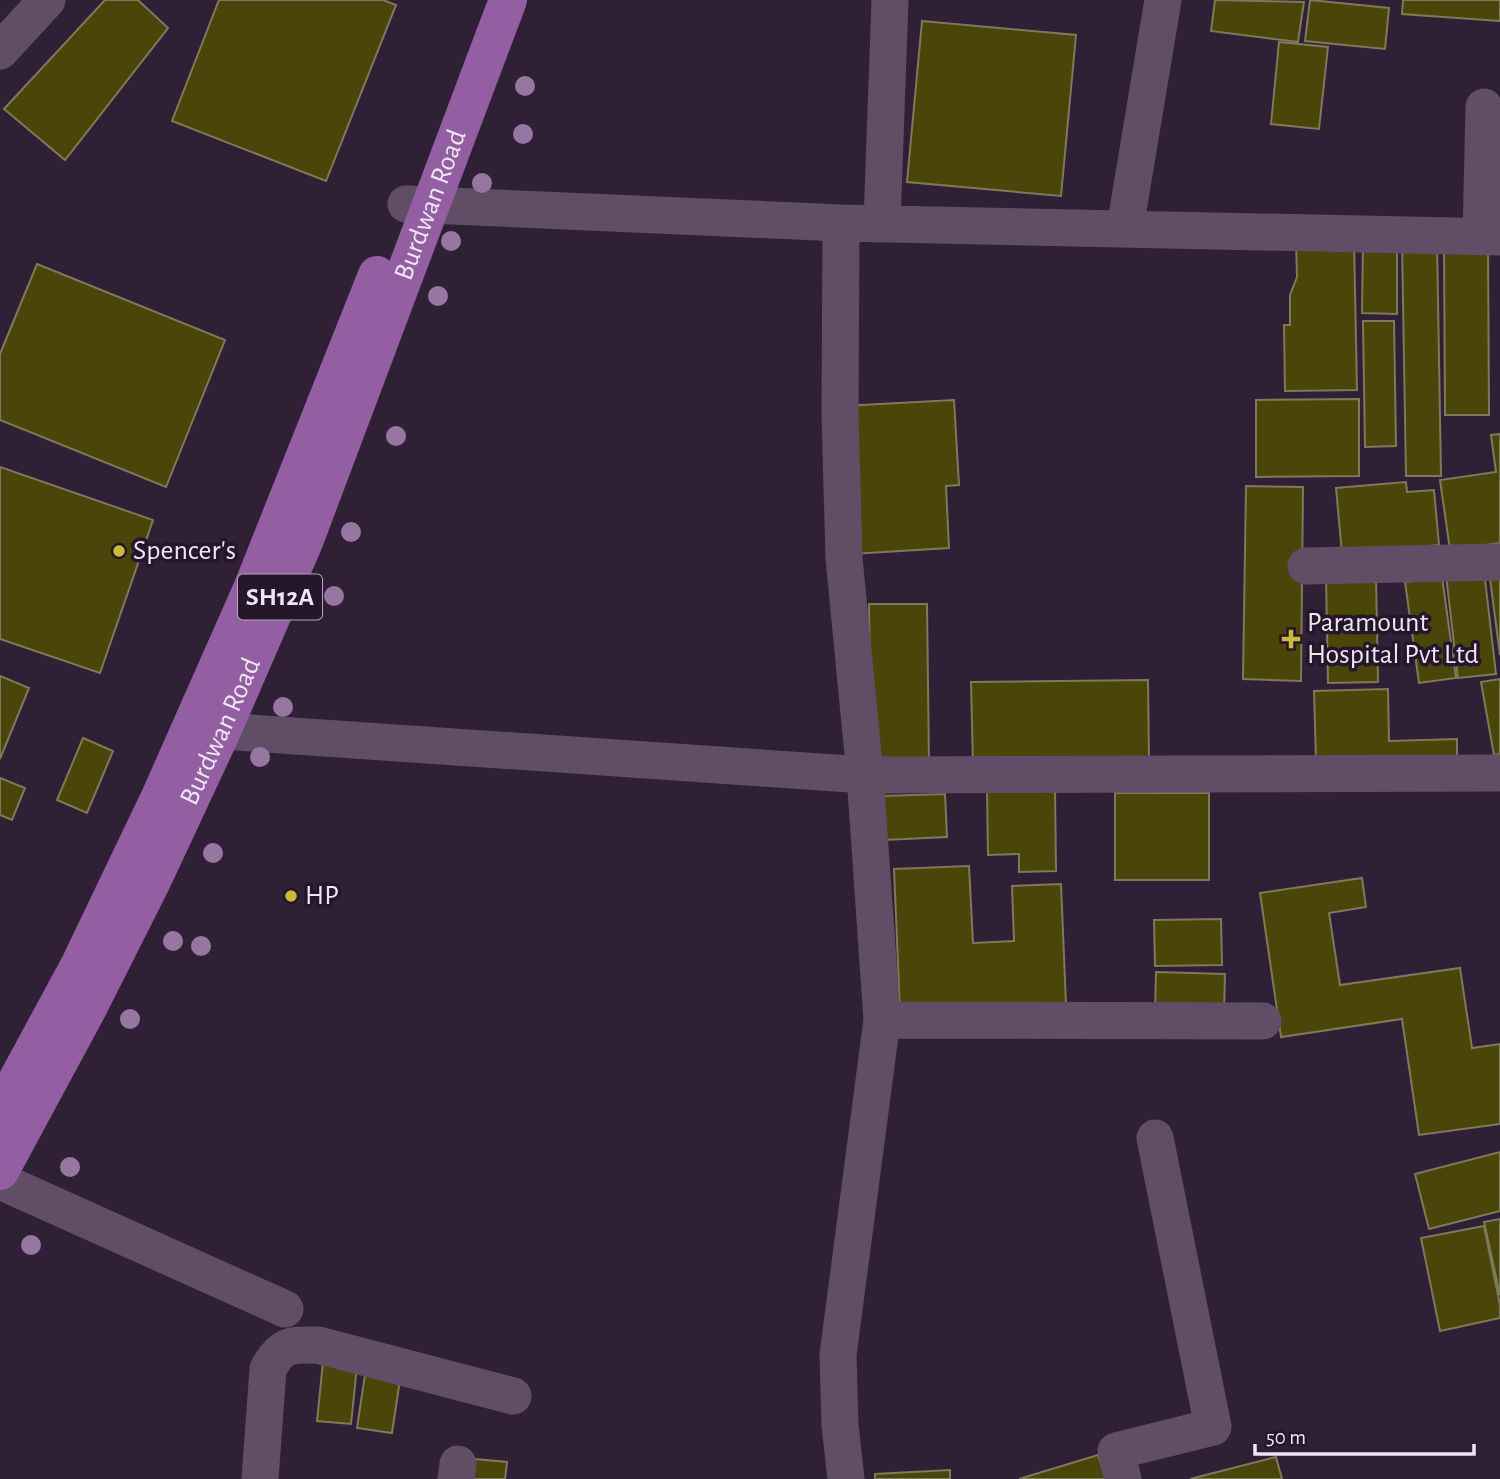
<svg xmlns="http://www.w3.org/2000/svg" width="1500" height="1479" viewBox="0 0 1500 1479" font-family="'Alegreya Sans',sans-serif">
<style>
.building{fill:#4c4509;stroke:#7d7a5b;stroke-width:2}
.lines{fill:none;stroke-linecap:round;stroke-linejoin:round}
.minor{stroke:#614e66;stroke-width:37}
.major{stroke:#935fa2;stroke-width:38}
.tree{fill:#9876a2}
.poi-dot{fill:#caba3a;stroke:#26162b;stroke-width:2.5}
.labels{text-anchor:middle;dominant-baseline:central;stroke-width:7;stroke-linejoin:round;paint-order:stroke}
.shield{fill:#26162b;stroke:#b3a7b7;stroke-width:2}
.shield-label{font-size:26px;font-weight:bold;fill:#f0e5f3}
.street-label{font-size:28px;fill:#f0e5f3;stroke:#26162b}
.poi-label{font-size:28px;fill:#f0e5f3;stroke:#26162b;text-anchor:start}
</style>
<rect width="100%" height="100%" fill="#302035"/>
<path class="building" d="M105 0H138L168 28 65 160 4 109Z
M219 0H383L396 5 326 181 172 121Z
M1215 0 1304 2 1298 42 1211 31Z
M1310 0 1389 8 1385 49 1305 41Z
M1403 0H1500V21L1402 14Z
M922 21 1076 35 1061 196 907 182Z
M1279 42 1328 47 1319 129 1271 124Z
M1354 241 1357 390 1285 391 1284 325H1290V295L1297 277 1296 242Z
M1402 242H1437L1441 476H1406Z
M1363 244H1397V314L1362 313Z
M1444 245H1488L1489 415H1445Z
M37 264 225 340 166 487 0 420V354Z
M1363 321H1394L1396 446 1365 447Z
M1359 399V476L1256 477V400Z
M954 400 959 485 946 486 949 548 852 554 843 406Z
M1500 434V543L1450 550 1440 480 1496 472 1491 435Z
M0 467 153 520 100 673 0 639Z
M1406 482 1407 492 1434 490 1439 545 1342 554 1336 488Z
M1246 486 1303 487 1301 681 1243 679Z
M1500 569V655L1489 571Z
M1484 571 1496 674 1458 678 1446 575Z
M1326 577H1376L1378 682 1328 683Z
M1442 577 1456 678 1419 683 1405 582Z
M869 604H927L929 765 871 766Z
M0 676 29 688 0 759Z
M1500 679V754L1494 755 1481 682Z
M1148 680 1149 761 973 764 971 682Z
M1388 689 1389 741 1457 739V758L1316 762 1314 691Z
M83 738 113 751 87 813 57 800Z
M0 778 25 788 12 820 0 815Z
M1055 789 1056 871 1019 872V854L988 855 987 790Z
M1115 793H1209V880H1115Z
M945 794 947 837 884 840 882 796Z
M969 866 973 943 1014 941 1012 886 1061 884 1066 1004 900 1011 894 869Z
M1362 878 1366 907 1329 913 1340 985 1460 968 1472 1048 1500 1044V1124L1419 1135 1402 1019 1281 1037 1260 893Z
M1221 919 1222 965 1155 966 1154 920Z
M1156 972 1225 974 1224 1013 1155 1011Z
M1500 1152V1211L1429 1229 1415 1174Z
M1500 1219V1295L1484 1222Z
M1484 1226 1500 1305V1318L1440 1331 1421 1238Z
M323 1362 357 1366 351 1424 317 1421Z
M366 1368 401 1373 392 1433 357 1428Z
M1098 1455 1106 1479H1019Z
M1276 1457 1282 1479H1190Z
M464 1458 507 1462 505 1479H462Z
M950 1470V1479H875V1474Z"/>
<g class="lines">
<path class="minor" d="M0 51 47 0
M406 204 841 223 1500 237
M841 223 840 414 844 558 865 775 882 1020 838 1355 840 1425 846 1479
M882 223 890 0
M1125 228 1163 0
M1481 237 1484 107
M1306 566 1500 562
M222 731 865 775 1500 773
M882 1020 1263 1021
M0 1181 285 1309
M260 1479 268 1369C282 1343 291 1345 318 1345L513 1396
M456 1479 458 1464
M1123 1479 1116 1451 1213 1427 1155 1138"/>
<g class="major">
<path d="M0 1112 80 964 160 797 252 589 377 275"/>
<path id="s1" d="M0 1171 88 1008 152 881 222 731 304 542 508 0"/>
</g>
</g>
<g class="tree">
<circle cx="525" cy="86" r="10"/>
<circle cx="523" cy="134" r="10"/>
<circle cx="482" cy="183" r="10"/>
<circle cx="451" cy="241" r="10"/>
<circle cx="438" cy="296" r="10"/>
<circle cx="396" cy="436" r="10"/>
<circle cx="351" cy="532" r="10"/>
<circle cx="334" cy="596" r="10"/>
<circle cx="283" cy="707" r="10"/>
<circle cx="260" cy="757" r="10"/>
<circle cx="213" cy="853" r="10"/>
<circle cx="173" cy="941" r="10"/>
<circle cx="201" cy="946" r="10"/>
<circle cx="130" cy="1019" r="10"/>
<circle cx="70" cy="1167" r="10"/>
<circle cx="31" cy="1245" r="10"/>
</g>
<g class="poi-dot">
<circle cx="119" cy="551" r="7"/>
<path d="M1287.5 628.5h7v7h7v7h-7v7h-7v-7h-7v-7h7z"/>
<circle cx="291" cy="896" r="7"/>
</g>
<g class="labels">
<rect class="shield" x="238" y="574.5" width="84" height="45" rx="5"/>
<g class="shield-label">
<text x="280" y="597">SH12A</text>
</g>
<g class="street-label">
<text stroke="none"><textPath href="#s1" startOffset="1059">Burdwan Road</textPath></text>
<text stroke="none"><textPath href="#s1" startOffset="492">Burdwan Road</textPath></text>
</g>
<g class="poi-label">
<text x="133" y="551">Spencer's</text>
<text x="1307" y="623">Paramount<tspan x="1307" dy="32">Hospital Pvt Ltd</tspan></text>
<text x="305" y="896">HP</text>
</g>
</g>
<path d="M1255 1444v10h219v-10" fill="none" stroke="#f0e5f3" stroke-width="3.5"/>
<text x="1266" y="1444" font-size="21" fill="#f0e5f3" stroke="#26162b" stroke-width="5" paint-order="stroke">50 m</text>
</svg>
